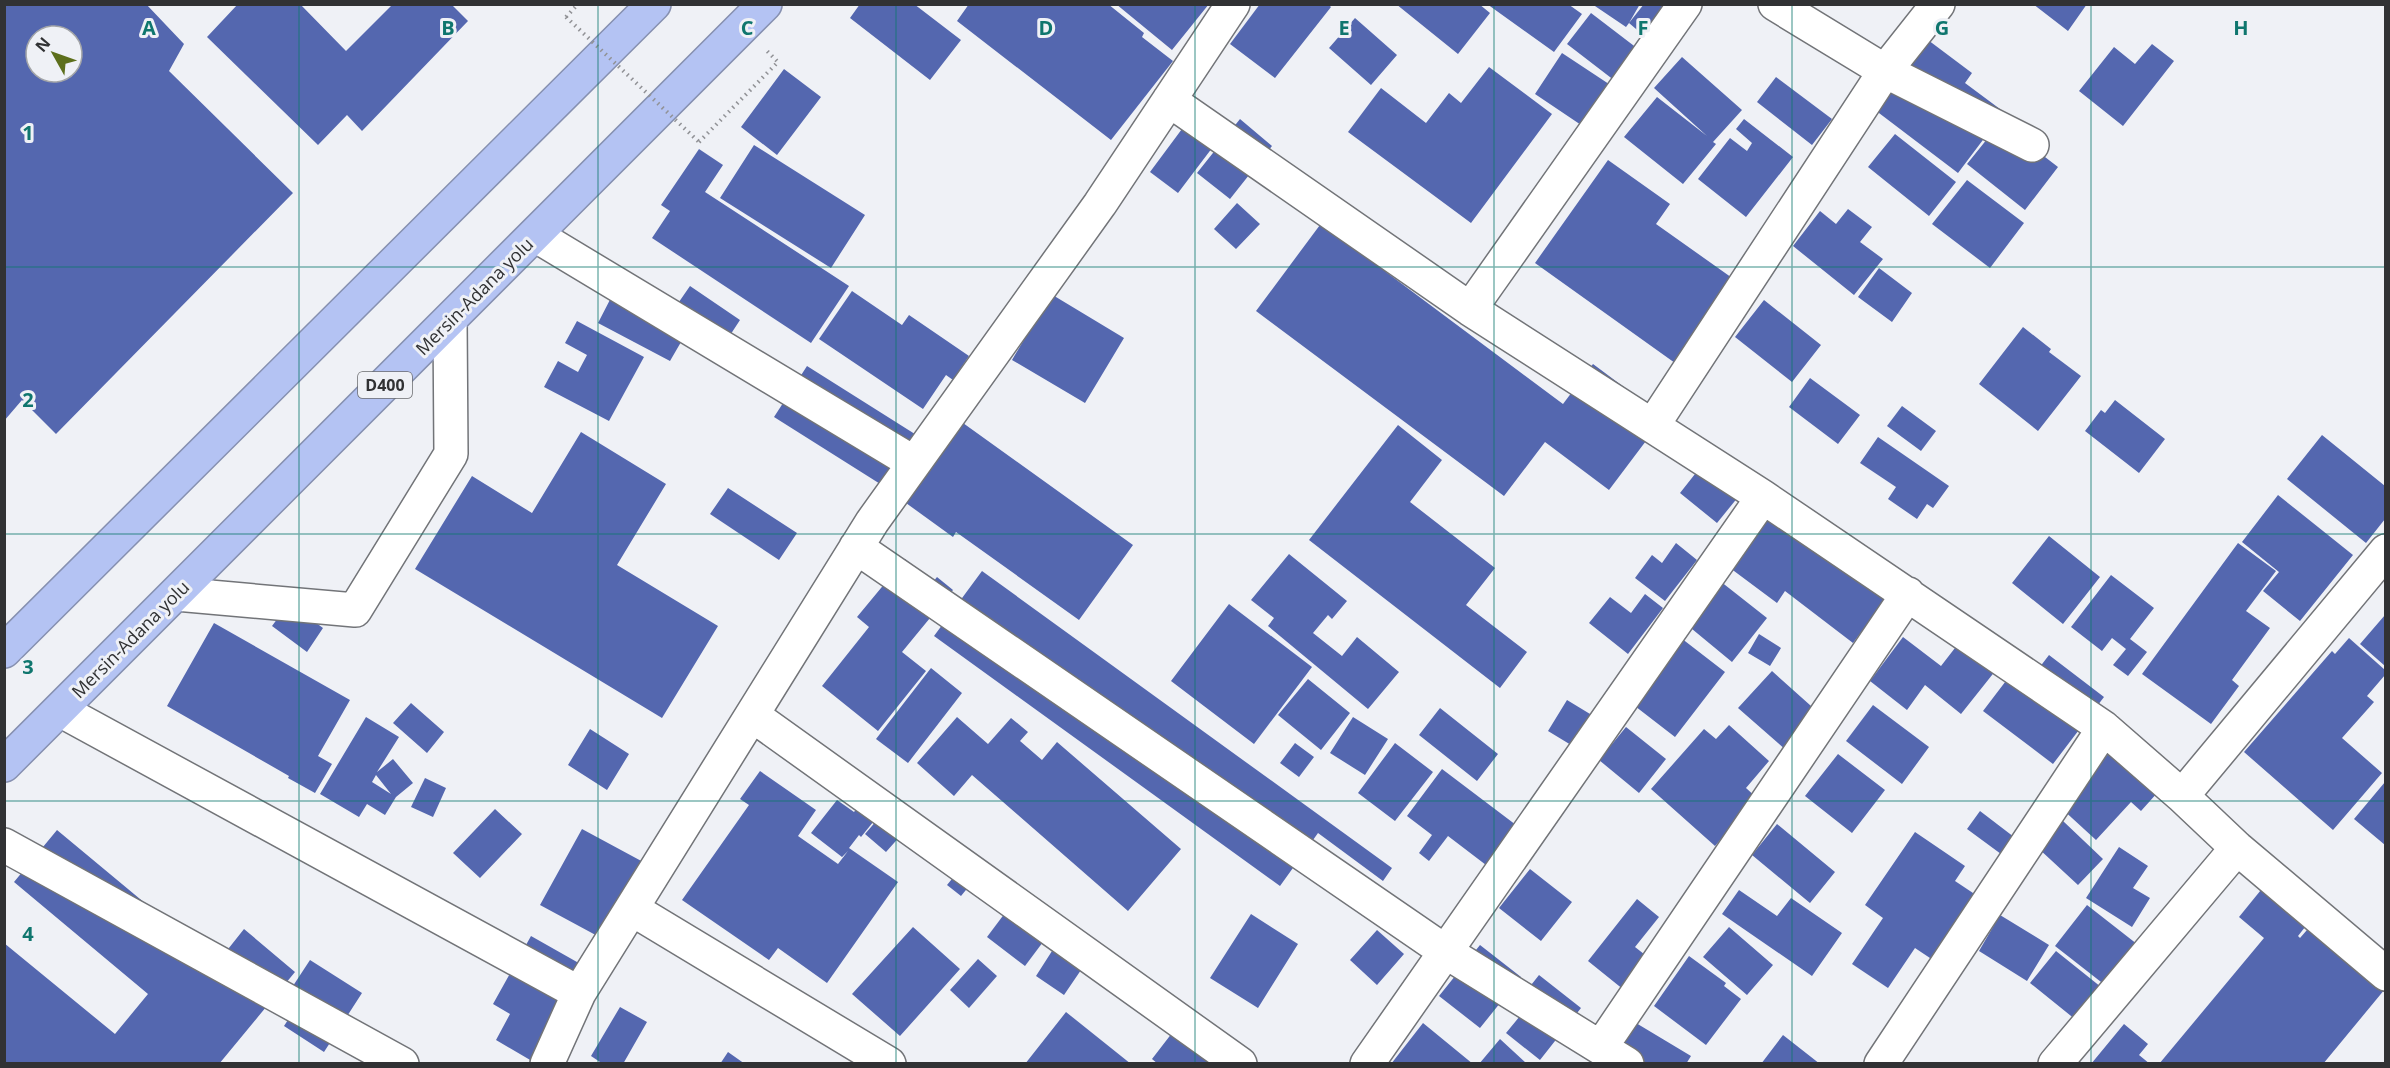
<svg xmlns="http://www.w3.org/2000/svg" width="2390" height="1068" viewBox="0 0 2390 1068" font-family="'Open Sans',sans-serif">
<style>
.building{fill:#5467af;fill-rule:evenodd}
.lines{fill:none;stroke-linecap:round;stroke-linejoin:round}
.minor-casing{stroke:#727478;stroke-width:36}
.highway-casing{stroke:#8690b0;stroke-width:36}
.path{stroke:#919296;stroke-width:4;stroke-dasharray:1.5 4.5;stroke-linecap:butt}
.minor{stroke:#fff;stroke-width:33}
.highway{stroke:#b4c3f3;stroke-width:33}
.path-bridge{stroke:#919296;stroke-width:4;stroke-dasharray:1.5 4.5;stroke-linecap:butt}
.grid{fill:none;stroke:#0f766e;stroke-width:1.5;stroke-opacity:0.55}
.labels{text-anchor:middle;dominant-baseline:central;stroke-width:6;stroke-linejoin:round;paint-order:stroke}
.shield{fill:#eff1f6;stroke:#6a6b6e;stroke-width:1.5}
.shield-label{font-size:16px;font-weight:bold;fill:#313234}
.street-label{font-size:18px;fill:#313234;stroke:#eff1f6}
.grid-label{font-size:20px;text-anchor:middle;font-weight:bold;fill:#0f766e;stroke:#eff1f6;stroke-width:6;stroke-linejoin:round;paint-order:stroke}
</style>
<rect width="100%" height="100%" fill="#eff1f6"/>
<path class="building" d="M4 4H146L184 44 169 71 293 193 56 434 22 400 4 421ZM36 36H72V72H36Z
M238 4H300L346 51 393 4H451L468 21 362 131 347 115 318 145 207 37Z
M860 4H914L961 40 930 80 850 18Z
M969 4H1108L1144 33 1142 37 1173 61 1111 140 957 21Z
M1116 4H1209L1172 50Z
M1260 4H1328L1331 7 1275 78 1230 44Z
M1396 4H1479L1490 13 1458 54Z
M1487 4H1568L1582 14 1554 52Z
M1592 4H1640L1629 23 1644 4H1675L1656 46 1629 23 1626 27Z
M2033 4H2087L2068 31Z
M1591 13 1642 52 1619 84 1567 44Z
M1355 18 1397 55 1371 85 1329 48Z
M1928 40 1972 73 1965 83 2004 112 1958 173 1875 110Z
M2152 44 2174 61 2123 126 2079 91 2114 47 2135 64Z
M1562 53 1621 92 1593 133 1535 94Z
M1682 57 1742 110 1713 142 1716 144 1683 184 1624 137 1657 97 1707 136 1654 88Z
M1489 67 1552 114 1471 223 1348 132 1381 88 1426 123 1449 93 1461 103Z
M784 69 821 97 777 155 741 127Z
M1776 77 1832 119 1812 145 1757 102Z
M1202 102 1231 123 1178 193 1150 172Z
M2008 113 2026 128 2019 137 2058 167 2025 210 1967 164Z
M1240 119 1272 146 1230 199 1197 173Z
M1744 119 1793 157 1746 217 1698 179 1730 138 1747 151 1752 143 1736 129Z
M1895 134 1956 182 1929 216 1868 167Z
M754 145 865 215 831 268 720 198Z
M699 149 723 165 705 192 849 286 811 343 652 238 670 211 661 205Z
M1608 160 1670 204 1656 224 1735 280 1675 363 1535 263Z
M1967 180 2024 223 1990 268 1932 224Z
M1340 198 1405 246 1386 272 1563 404 1593 364 1664 417 1609 490 1545 442 1504 496 1256 311Z
M1237 203 1260 224 1236 249 1214 229Z
M1848 209 1872 227 1860 242 1883 259 1854 295 1793 246 1820 211 1836 224Z
M1879 268 1912 293 1892 322 1858 297Z
M690 286 740 320 723 346 672 312Z
M615 290 688 330 670 361 598 323Z
M852 291 902 325 909 315 969 356 953 380 946 375 923 409 819 339Z
M1051 294 1124 338 1085 403 1012 360Z
M1764 300 1821 345 1792 382 1735 337Z
M577 321 644 357 609 421 544 387 558 361 578 372 587 355 565 343Z
M2023 327 2051 349 2049 352 2081 376 2038 431 1979 384Z
M807 366 918 436 885 487 774 417Z
M1810 378 1860 415 1838 444 1789 407Z
M2115 400 2165 439 2139 473 2085 431 2101 410 2105 413Z
M1902 406 1936 431 1921 451 1887 426Z
M963 423 1133 545 1079 620 956 532 953 537 906 503Z
M1398 425 1442 460 1410 502 1495 568 1466 605 1527 652 1500 688 1309 540Z
M581 432 666 484 617 565 718 626 662 718 415 569 472 476 532 513Z
M2322 435 2385 486V519L2366 543 2287 479Z
M1878 437 1949 486 1933 508 1927 504 1917 519 1888 499 1896 487 1860 463Z
M1710 455 1743 491 1717 523 1680 493Z
M728 488 797 533 779 560 710 514Z
M2278 495 2353 555 2300 621 2263 591 2279 572 2242 542Z
M1771 504 1890 594 1853 643 1785 591 1777 603 1726 565Z
M2049 536 2100 577 2063 624 2012 583Z
M1676 543 1697 560 1665 601 1635 578 1652 555 1662 563Z
M2238 543 2276 571 2246 611 2270 628 2232 680 2239 686 2211 724 2142 674Z
M1289 554 1347 601 1332 619 1328 615 1313 633 1342 656 1357 637 1399 672 1368 709 1268 626 1274 618 1251 600Z
M905 559 933 582 937 577 953 590 902 652 926 671 878 731 822 686 869 627 857 617Z
M982 571 1392 868 1383 881 1318 833 1280 886 934 636Z
M2111 575 2154 608 2130 639 2147 652 2128 676 2113 665 2126 649 2112 638 2102 651 2071 627Z
M1720 581 1767 618 1732 662 1686 624Z
M1645 594 1663 608 1628 654 1589 623 1610 597 1631 613Z
M289 603 323 628 307 652 272 626Z
M1229 604 1312 667 1254 744 1171 681Z
M2385 615V666L2360 644Z
M214 623 350 700 318 756 332 764 315 793 288 778 289 776 167 706Z
M1972 626 1996 670 1961 714 1925 685 1907 710 1870 681 1903 637 1941 666Z
M1759 634 1781 648 1770 666 1748 653Z
M1681 638 1725 672 1675 737 1631 703Z
M2349 638 2385 670V675L2367 696 2374 702 2342 738 2382 773 2333 830 2244 752 2332 651 2335 654Z
M2049 655 2104 697 2053 764 1983 711 2015 669 2030 680Z
M931 668 962 693 908 763 876 739Z
M1772 671 1820 714 1787 751 1738 708Z
M1308 679 1350 713 1321 750 1278 715Z
M1567 700 1595 717 1576 748 1548 731Z
M411 703 444 732 427 753 393 723Z
M1873 705 1929 747 1902 784 1846 741Z
M1440 708 1498 754 1477 781 1419 735Z
M366 717 399 737 377 772 393 759 413 783 396 797 385 815 367 804 359 817 320 794ZM376 775 391 794 372 782Z
M957 717 988 744 1011 718 1028 732 1020 741 1042 760 1057 742 1181 849 1128 911 972 775 954 796 917 763Z
M1353 717 1388 739 1365 775 1330 753Z
M1729 725 1769 761 1746 788 1757 798 1715 846 1651 789 1704 729 1716 739Z
M1626 727 1666 759 1639 793 1599 760Z
M590 729 629 754 607 790 568 765Z
M1295 743 1314 757 1299 777 1280 763Z
M1395 743 1433 772 1395 821 1358 793Z
M2112 750 2158 792 2141 811 2131 802 2096 840 2060 807Z
M1838 754 1885 790 1852 833 1805 796Z
M1442 769 1516 825 1486 865 1448 836 1429 861 1419 853 1432 835 1407 816Z
M760 771 816 810 798 836 838 864 848 851 842 857 811 833 837 800 854 812 874 788 890 801 861 837 859 835 849 848 898 882 827 983 778 948 769 960 682 900 749 805 740 799Z
M425 778 446 788 433 817 411 807Z
M2385 782V845L2354 819Z
M896 798 918 816 886 852 865 834Z
M495 809 522 834 480 878 453 853Z
M1980 811 2014 837 2001 854 1967 829Z
M2063 821 2103 859 2078 885 2038 848Z
M1777 824 1835 872 1810 903 1752 855Z
M582 829 645 863 603 939 540 905Z
M57 830 217 963 244 929 295 972 219 1064H4V943L115 1034 148 994 14 882Z
M1915 832 1965 866 1955 881 1982 899 1936 962 1915 948 1888 988 1852 964 1883 918 1865 905Z
M2119 847 2148 866 2133 888 2150 898 2132 927 2086 898Z
M965 863 979 874 961 896 947 885Z
M1530 869 1572 902 1541 941 1499 908Z
M2265 885 2309 922 2298 936 2300 938 2320 915 2385 989 2323 1064H2159L2264 938 2239 917Z
M1739 890 1777 916 1791 898 1842 933 1812 976 1722 914Z
M1637 899 1659 917 1635 947 1649 958 1624 990 1588 961Z
M2087 905 2142 948 2110 989 2055 946Z
M1005 913 1043 942 1025 966 987 937Z
M1251 914 1298 944 1258 1008 1210 978Z
M2000 915 2049 945 2027 981 1979 951Z
M913 927 960 969 900 1036 852 994Z
M1729 927 1773 965 1747 995 1703 957Z
M1377 930 1404 954 1377 985 1350 960Z
M531 936 584 966 537 1064 496 1040 510 1014 493 1004Z
M1480 945 1521 977 1480 1028 1439 996Z
M1052 951 1081 970 1064 995 1036 976Z
M2056 951 2106 991 2081 1024 2030 983Z
M1689 956 1726 983 1724 986 1741 999 1706 1045 1654 1006Z
M978 959 997 976 969 1008 950 990Z
M310 960 362 993 324 1052 284 1026 301 1000 289 992Z
M1539 975 1581 1008 1540 1060 1506 1033 1520 1016 1512 1009Z
M620 1007 647 1022 623 1064H603L591 1056Z
M1189 1011 1257 1064H1158L1152 1059Z
M1066 1012 1131 1064H1025Z
M1423 1023 1473 1064H1391Z
M1636 1023 1691 1056 1686 1064H1611Z
M2124 1024 2148 1044 2139 1055 2150 1064H2091Z
M1783 1035 1820 1064H1761Z
M1500 1039 1527 1064H1479Z
M728 1052 745 1064H720Z"/>
<g class="lines">
<g class="minor-casing">
<path id="minor" d="M1775 4 1885 71 2032 145
M1169 100 1470 309 1763 497 2104 728 2182 796 2237 848 2386 974
M535 235 914 463
M1470 309 1685 4
M1653 425 1885 71 1938 4
M856 547 1446 952 1627 1064
M176 594 355 610 451 454 450 320
M60 710 579 993
M752 715 1240 1064
M2182 796 2386 551
M4 845 402 1064
M632 909 889 1064
M1601 1047 1908 594
M547 1064 579 993 872 522 1100 204 1233 4
M1367 1064 1763 497
M1881 1064 2104 728
M2055 1064 2237 848"/>
</g>
<g class="highway-casing">
<path id="highway" d="M4 651 654 4
M4 765 765 4"/>
</g>
<path class="path" d="M566 17 578 4
M699 142 778 62 767 51"/>
<use href="#minor" class="minor"/>
<use href="#highway" class="highway"/>
<path class="path-bridge" d="M566 17 699 142"/>
</g>
<path class="grid" d="M299 4V1064M598 4V1064M896 4V1064M1195 4V1064M1494 4V1064M1792 4V1064M2091 4V1064M4 267H2386M4 534H2386M4 801H2386"/>
<g class="labels">
<rect class="shield" x="358" y="372" width="54" height="26" rx="4.5"/>
<g class="shield-label">
<text x="385" y="385">D400</text>
</g>
<g class="street-label">
<text transform="translate(474 296) rotate(-45)">Mersin-Adana yolu</text>
<text transform="translate(130 639) rotate(-45)">Mersin-Adana yolu</text>
</g>
</g>
<g class="grid-label">
<text x="149" y="35">A</text>
<text x="448" y="35">B</text>
<text x="747" y="35">C</text>
<text x="1046" y="35">D</text>
<text x="1344" y="35">E</text>
<text x="1643" y="35">F</text>
<text x="1942" y="35">G</text>
<text x="2241" y="35">H</text>
<text x="28" y="140">1</text>
<text x="28" y="407">2</text>
<text x="28" y="674">3</text>
<text x="28" y="941">4</text>
</g>
<rect width="2390" height="1068" fill="none" stroke="#313234" stroke-width="12"/>
<g transform="translate(54 54) rotate(310)"><circle r="28" fill="#eff1f6" stroke="#a3a5a8" stroke-width="1.5"/>
<path d="M0-4.5L10 22L0 15L-10 22Z" fill="#5d6f1c"/>
<text y="-9" font-size="16" font-weight="bold" text-anchor="middle" fill="#313234">N</text>
</g>
</svg>
